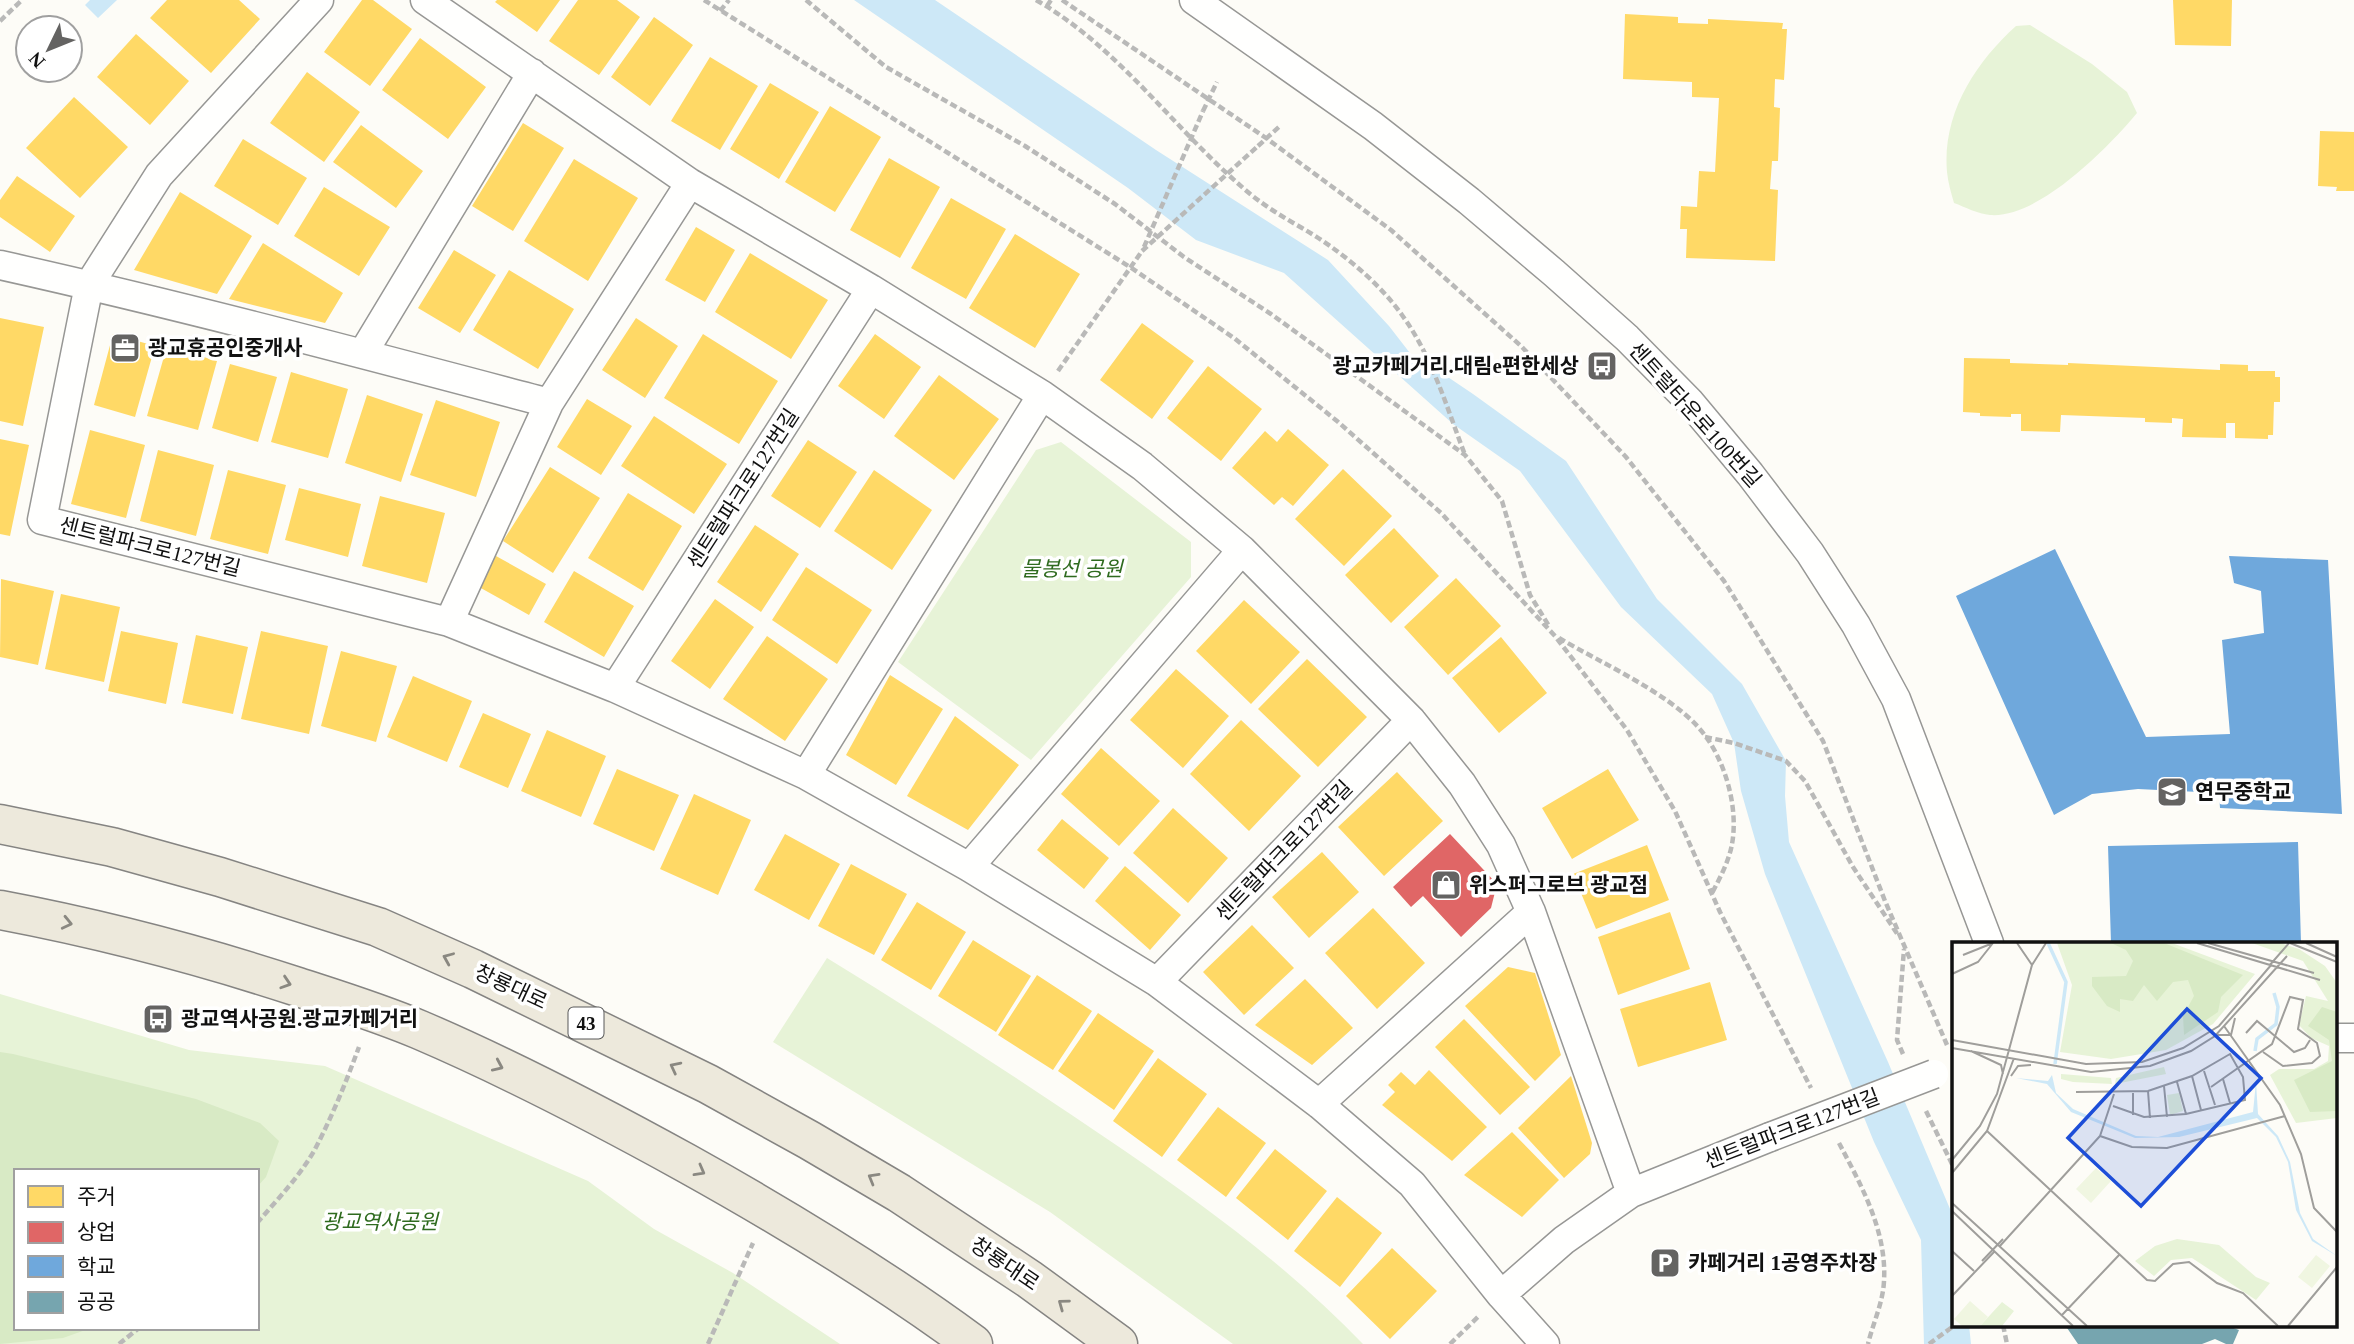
<svg xmlns="http://www.w3.org/2000/svg" width="2354" height="1344" viewBox="0 0 2354 1344" font-family="'Times New Roman','Noto Sans KR',serif">
<style>
.green{fill:#e7f3d7;fill-rule:evenodd}
.forest{fill:#d8eac5}
.water{fill:#cde8f7}
.homes{fill:#ffd966}
.shops{fill:#e06666}
.schools{fill:#6fa8dc}
.public{fill:#76a5af}
.lines{fill:none;stroke-linecap:round;stroke-linejoin:round}
.street-casing{stroke:#979795;stroke-width:31}
.primary-casing{stroke:#858482;stroke-width:41}
.path{stroke:#b9b9b8;stroke-width:4.5;stroke-dasharray:7 3.5;stroke-linecap:butt}
.street{stroke:#fffffe;stroke-width:28}
.primary{stroke:#ede9dc;stroke-width:38}
.street-bridge-casing{stroke:#979795;stroke-width:31;stroke-linecap:butt}
.path-bridge{stroke:#b9b9b8;stroke-width:4.5;stroke-dasharray:7 3.5;stroke-linecap:butt}
.street-bridge{stroke:#fffffe;stroke-width:28}
.oneway{stroke:#8a8881}
.labels{text-anchor:middle;dominant-baseline:central;stroke-width:7;stroke-linejoin:round;paint-order:stroke}
.shield{fill:#fff;stroke:#585858;stroke-width:2}
.shield-label{font-size:19px;font-weight:bold;fill:#111}
.poi-label{font-size:21px;font-weight:bold;fill:#111;stroke:#fff;text-anchor:start}
.street-label{font-size:21px;fill:#111;stroke:#fff}
.park-label{font-size:21px;font-style:italic;fill:#2f6b1f;stroke:#fff}
.inset-river{fill:none;stroke:#cde8f7;stroke-width:3.5}
.inset-road{fill:none;stroke:#9f9e9b;stroke-width:2}
.view{fill:#1d4ed8;fill-opacity:0.15;stroke:#1d4ed8;stroke-width:3.5}
.inset-edge{fill:none;stroke:#111;stroke-width:3.5}
</style>
<rect width="100%" height="100%" fill="#fdfcf7"/>
<path class="green" d="M2030 25 2092 64 2127 92 2137 113C2108 148 2038 219 1990 215 1978 214 1965 207 1954 203 1951 193 1948 182 1947 172 1942 114 1975 63 2016 26Z
M1061 442 1191 542V577L1031 760 898 662 1036 450Z
M827 958C928 1020 1027 1084 1125 1151 1209 1209 1292 1270 1363 1344H1233L1050 1212 773 1042Z
M0 994 189 1050 325 1066 588 1181 654 1229 733 1273 840 1344H0ZM16 1171H257V1328H16Z"/>
<path class="forest" d="M0 1052 13 1054 196 1099 260 1123 279 1141 266 1177 257 1187V1171H16V1328H91L63 1338 0 1344Z"/>
<path class="water" d="M90 0H117L98 18 85 5Z
M854 0H935L1156 150 1328 260 1389 326 1413 357 1430 365 1473 394 1566 461 1657 599 1742 684 1786 761 1785 796 1789 842 1888 1062 1953 1216V1325H1969L1971 1344H1924L1921 1240 1874 1142 1765 874 1741 791 1734 743 1712 694 1621 607 1520 471 1453 424 1284 273 1196 240 1128 188Z"/>
<path class="homes" d="M167 0H239L260 19 211 73 150 18Z
M362 0H373L412 29 370 86 324 52Z
M497 0H560L537 32 495 2Z
M578 0H617L640 17 599 75 549 41Z
M2173 0H2232L2231 46 2175 45Z
M1625 14 1678 17V23L1708 24V19L1783 23 1782 29H1787L1784 80 1775 79 1774 107 1780 108 1778 161H1772L1770 189 1778 190 1775 261 1686 258 1687 229H1680L1681 206 1697 207 1699 171 1715 172 1719 98 1692 97V82L1623 79Z
M654 17 693 45 650 106 611 77Z
M136 34 189 81 150 125 97 77Z
M420 38 486 87 448 139 382 90Z
M710 57 758 86 720 150 671 121Z
M307 72 360 112 324 162 270 123Z
M770 83 819 112 779 179 730 149Z
M74 97 128 147 80 198 26 148Z
M830 106 881 137 835 212 785 182Z
M523 123 564 148 513 231 472 206Z
M361 125 423 171 396 208 333 162Z
M2320 131 2354 132V191H2336L2337 187 2318 186Z
M243 139 307 178 278 225 214 186Z
M889 158 940 187 900 258 850 230Z
M574 159 638 198 588 281 524 241Z
M17 176 75 216 50 252 0 217V200Z
M324 187 390 227 359 276 294 236Z
M180 192 252 236 217 294 134 270Z
M951 198 1006 229 966 299 911 268Z
M696 227 735 250 705 302 665 280Z
M1015 234 1080 274 1035 348 969 308Z
M263 243 343 293 325 323 229 299Z
M454 250 496 275 460 333 418 308Z
M750 253 828 300 791 359 715 312Z
M509 270 574 309 538 369 473 330Z
M0 318 44 327 23 426 0 421Z
M636 318 678 346 645 398 602 370Z
M1142 323 1194 361 1152 419 1100 380Z
M113 334 155 346 135 417 94 405Z
M703 334 778 381 739 444 664 398Z
M875 334 921 367 884 419 838 386Z
M167 346 217 361 198 430 147 416Z
M1964 358 2010 359V363L2068 365V363L2220 370V364L2248 365V371H2275V377H2280V402H2274L2273 435H2268V439L2235 438V423H2226V438L2182 437 2183 419 2172 418V423L2145 422V418L2061 415 2060 432 2021 431V414H2011V417L1980 416V413L1963 412Z
M230 364 277 377 258 442 212 428Z
M1208 366 1262 409 1221 461 1167 418Z
M291 372 348 389 328 458 271 442Z
M939 375 999 419 954 480 894 436Z
M367 395 423 414 401 482 345 463Z
M587 399 632 426 601 475 557 447Z
M436 400 500 422 476 497 410 475Z
M654 416 727 464 694 514 621 466Z
M1288 429 1329 465 1293 506 1282 497 1274 505 1232 468 1265 431 1277 442Z
M90 430 145 445 126 518 71 504Z
M0 439 29 445 10 536 0 534Z
M808 440 857 472 820 528 771 496Z
M158 450 214 465 196 536 140 521Z
M550 467 600 498 553 573 503 541Z
M1343 469 1392 516 1344 566 1295 519Z
M228 470 286 485 268 554 210 539Z
M874 470 932 510 892 570 834 531Z
M299 488 361 504 348 557 285 540Z
M628 493 682 526 643 591 588 558Z
M380 496 445 513 427 583 362 566Z
M755 525 799 554 761 612 717 582Z
M1394 528 1439 576 1391 623 1345 575Z
M496 556 546 584 529 615 479 587Z
M806 567 872 610 837 664 772 620Z
M574 571 634 606 604 657 544 622Z
M1456 578 1501 626 1448 675 1404 627Z
M1 579 54 591 38 665 0 657Z
M61 594 120 607 104 682 45 669Z
M715 599 754 627 710 689 671 661Z
M1244 600 1300 652 1251 704 1196 651Z
M121 631 178 643 166 704 108 691Z
M261 631 328 646 309 734 241 719Z
M196 635 248 647 233 714 182 703Z
M767 636 828 679 785 741 723 699Z
M1501 637 1547 693 1499 733 1452 678Z
M341 651 397 666 376 742 321 726Z
M1307 659 1367 717 1318 767 1258 709Z
M1176 669 1229 716 1183 768 1130 720Z
M890 675 943 709 896 785 846 755Z
M413 676 472 701 447 762 387 737Z
M483 713 531 734 508 788 459 767Z
M955 716 1019 765 968 830 907 796Z
M1241 720 1301 776 1249 831 1190 774Z
M547 730 606 756 581 817 521 791Z
M1101 748 1160 801 1119 846 1061 794Z
M617 769 679 795 654 851 593 824Z
M1608 769 1639 820 1572 859 1542 808Z
M1397 772 1443 821 1384 876 1338 827Z
M694 794 751 820 718 895 660 869Z
M1173 808 1228 858 1188 903 1133 853Z
M1062 819 1109 858 1084 889 1037 850Z
M785 834 840 864 809 920 754 890Z
M1647 845 1669 900 1596 929 1573 874Z
M1322 852 1359 892 1309 938 1272 897Z
M851 864 907 894 874 955 818 926Z
M1125 866 1181 915 1150 950 1095 901Z
M917 902 966 932 931 990 881 960Z
M1373 908 1425 963 1377 1009 1325 953Z
M1670 912 1690 969 1618 995 1598 937Z
M1252 925 1294 968 1244 1015 1203 972Z
M973 940 1031 976 996 1032 938 996Z
M1508 967 1535 973 1561 1055 1535 1081 1465 1006Z
M1037 975 1092 1011 1053 1070 998 1035Z
M1305 979 1353 1028 1312 1065 1255 1025Z
M1710 982 1727 1040 1638 1067 1620 1009Z
M1098 1013 1154 1051 1114 1110 1058 1071Z
M1464 1019 1530 1087 1500 1115 1435 1047Z
M1158 1058 1207 1094 1162 1157 1113 1121Z
M1429 1070 1487 1127 1452 1161 1382 1105 1395 1092 1388 1085 1401 1072 1415 1085Z
M1571 1076 1592 1143 1590 1154 1564 1178 1518 1128Z
M1218 1107 1266 1143 1226 1197 1177 1160Z
M1512 1132 1559 1180 1522 1217 1464 1175Z
M1275 1149 1327 1191 1288 1240 1236 1198Z
M1337 1197 1382 1233 1340 1287 1294 1251Z
M1392 1248 1437 1291 1390 1339 1346 1296Z"/>
<path class="shops" d="M1450 834 1497 884 1491 908 1461 937 1423 896 1411 907 1393 887Z"/>
<path class="schools" d="M2055 549 2146 737 2230 734 2222 640 2264 633 2261 591 2234 583 2229 556 2328 560 2342 814 2220 808 2219 793 2138 789 2092 794 2054 815 1956 596Z
M2298 842 2301 943H2111L2108 846Z"/>
<path class="public" d="M2065 1325H2225L2239 1330 2233 1344H2226L2215 1339 2202 1344H2078Z"/>
<g class="lines">
<g class="street-casing">
<path id="street" d="M319 0 159 175 89 285 42 520 449 622 615 688 806 775 969 867 1157 982 1319 1104 1412 1184 1501 1295 1545 1344
M425 0 690 183 871 289 1042 395 1142 466 1242 550 1411 720 1462 784 1501 845 1531 912 1631 1193
M1194 0 1373 126 1469 201 1554 273 1627 338 1689 401 1750 474 1810 553 1856 625 1896 699 1989 943
M0 265C184 306 367 355 549 403
M363 353 532 73
M449 622 549 403 690 183
M615 688 871 289
M806 775 1042 395
M969 867 1242 550
M1157 982 1411 720
M2335 1038H2354
M1319 1104 1531 912
M1501 1295 1564 1240 1631 1193 1770 1137"/>
</g>
<g class="primary-casing">
<path id="primary" d="M0 824 112 847 220 877 378 927 473 969 708 1084 809 1140 899 1193 1029 1279 1118 1344
M0 910C101 929 200 955 298 987 338 1000 380 1013 420 1030 511 1069 599 1115 686 1163 785 1218 882 1277 973 1344"/>
</g>
<path class="path" d="M704 0 1130 267 1234 338 1337 421 1441 513 1555 636 1627 730 1675 811 1720 912 1811 1088
M806 0 886 67 1025 146 1115 204 1184 257 1271 314 1465 455 1502 501 1530 595 1549 626
M1036 0C1121 49 1175 131 1249 193 1266 207 1283 217 1302 228 1338 249 1377 280 1402 315 1432 356 1447 408 1465 455
M1062 0 1266 138 1391 230 1521 346 1626 457 1724 581 1823 741 1885 901 1947 1045
M1047 6 1051 0
M720 11 729 0
M0 21 22 0
M1203 111 1217 82
M1258 146 1280 126
M1058 371 1142 251
M1559 638C1601 663 1667 692 1699 728 1724 756 1739 806 1732 844 1729 861 1720 878 1712 893
M1705 737 1734 743 1786 761 1805 781 1853 867 1898 935
M1903 1054 1897 1040 1904 949
M1926 1111 1953 1166
M1839 1143C1861 1185 1887 1231 1884 1281 1883 1303 1873 1323 1868 1344
M257 1223C277 1200 299 1177 314 1151 332 1117 346 1082 359 1047
M2003 1325 2007 1344
M119 1344 139 1328
M708 1344 753 1243
M1450 1344 1480 1315
M1929 1344 1955 1325"/>
<use href="#street" class="street"/>
<use href="#primary" class="primary"/>
<g class="street-bridge-casing">
<path id="street-bridge" d="M1770 1137 1934 1074"/>
</g>
<path class="path-bridge" d="M1144 247 1203 111
M1142 251 1258 146"/>
<use href="#street-bridge" class="street-bridge"/>
</g>
<defs><path id="oneway-chevron" d="M-2-3.5L2.5 0L-2 3.5" fill="none" stroke-width="1.6" stroke-linecap="round" stroke-linejoin="round" transform="scale(1.75)"/></defs>
<g class="oneway">
<use href="#oneway-chevron" transform="translate(67 923) rotate(13)"/>
<use href="#oneway-chevron" transform="translate(448 958) rotate(-157)"/>
<use href="#oneway-chevron" transform="translate(286 983) rotate(18)"/>
<use href="#oneway-chevron" transform="translate(498 1066) rotate(24)"/>
<use href="#oneway-chevron" transform="translate(675 1067) rotate(-153)"/>
<use href="#oneway-chevron" transform="translate(700 1171) rotate(29)"/>
<use href="#oneway-chevron" transform="translate(873 1178) rotate(-150)"/>
<use href="#oneway-chevron" transform="translate(1063 1304) rotate(-144)"/>
</g>
<defs>
<g id="office-square" transform="scale(1.575)"><rect x="-9" y="-9" width="18" height="18" rx="4" fill="#646362" stroke="#fff"/><path d="M-6-3h4V-5.5h4V-3h4V5H-6ZM-1-4.5V-3h2v-1.5ZM-6 0V1H6V0Z" fill="#fff"/></g>
<g id="bus-square" transform="scale(1.575)"><rect x="-9" y="-9" width="18" height="18" rx="4" fill="#646362" stroke="#fff"/><path d="M-5-6H5V4H4V6H2V4H-2V6H-4V4H-5ZM-3.5-4V0h7V-4ZM-3.5 1.2v1.5H-2V1.2ZM2 1.2v1.5H3.5V1.2Z" fill="#fff"/></g>
<g id="school-square" transform="scale(1.575)"><rect x="-9" y="-9" width="18" height="18" rx="4" fill="#646362" stroke="#fff"/><path d="M0-5L7-2L0 1L-7-2ZM-4 1L0 2.5L4 1V4Q0 6-4 4Z" fill="#fff"/></g>
<g id="shop-square" transform="scale(1.575)"><rect x="-9" y="-9" width="18" height="18" rx="4" fill="#646362" stroke="#fff"/><path d="M-5-2.5h2.3a2.7 3.5 0 0 1 5.4 0H5L5.5 6h-11ZM-1.5-2.5h3a1.5 2.3 0 0 0-3 0Z" fill="#fff"/></g>
<g id="parking-square" transform="scale(1.575)"><rect x="-9" y="-9" width="18" height="18" rx="4" fill="#646362" stroke="#fff"/><path d="M-3.5-5.5H1a3.5 3.5 0 0 1 0 7H-1V5.5H-3.5ZM-1-3.4V-.6H.8a1.4 1.4 0 0 0 0-2.8Z" fill="#fff"/></g>
</defs>
<g fill-rule="evenodd">
<use href="#office-square" x="125" y="348"/>
<use href="#bus-square" x="1602" y="366"/>
<use href="#school-square" x="2172" y="792"/>
<use href="#shop-square" x="1446" y="885"/>
<use href="#bus-square" x="158" y="1019"/>
<use href="#parking-square" x="1665" y="1263"/>
</g>
<g class="labels">
<rect class="shield" x="568.5" y="1007.5" width="35" height="31" rx="5"/>
<g class="shield-label">
<text x="586" y="1023">43</text>
</g>
<g class="poi-label">
<text x="148" y="348">광교휴공인중개사</text>
<text x="1579" y="366" text-anchor="end">광교카페거리.대림e편한세상</text>
<text x="2195" y="792">연무중학교</text>
<text x="1469" y="885">위스퍼그로브 광교점</text>
<text x="181" y="1019">광교역사공원.광교카페거리</text>
<text x="1688" y="1263">카페거리 1공영주차장</text>
</g>
<g class="street-label">
<text transform="translate(1695 415) rotate(48)">센트럴타운로100번길</text>
<text transform="translate(743 489) rotate(-57)">센트럴파크로127번길</text>
<text transform="translate(150 547) rotate(14)">센트럴파크로127번길</text>
<text transform="translate(1284 851) rotate(-46)">센트럴파크로127번길</text>
<text transform="translate(511 987) rotate(25)">창룡대로</text>
<text transform="translate(1792 1129) rotate(-21)">센트럴파크로127번길</text>
<text transform="translate(1005 1264) rotate(34)">창룡대로</text>
</g>
<g class="park-label">
<text x="1072" y="569">물봉선 공원</text>
<text x="380" y="1222">광교역사공원</text>
</g>
</g>
<g transform="translate(1952 942)">
<rect width="385" height="385" fill="#fdfcf7"/>
<path d="M105 1H220L303 32 261 82 214 108 159 117 108 110 120 43ZM300 1H328L347 7 373 24 385 41V176L344 181 318 133 327 127H362L376 119 377 104 359 96 347 83 354 54 376 59 351 19ZM212 125 214 132 163 142 164 136ZM109 132 159 136 160 142 121 140 109 137ZM227 151 231 169 218 173 215 153ZM225 297 267 303 304 335 318 341 304 358 240 316 219 318 202 334 183 319 203 304ZM50 360 62 369 50 384H28Z" fill="#e7f3d7"/>
<path d="M159 1H212L291 33 269 55 266 70 232 93 231 74 242 54 236 38 221 40 205 59 192 43 181 59 168 57V70L155 64 140 44V35L174 34 181 19 174 8ZM370 65 385 70V169L358 170 342 138 380 119 377 98 356 84Z" fill="#d8eac5"/>
<path d="M144 226 159 239 139 261 124 247ZM364 313 378 324 360 346 346 335ZM18 359 36 375 28 384H10L2 377Z" fill="#f0f6e1"/>
<path d="M100 133 104 151 121 167 184 194 206 195 301 170 304 140 306 172 326 194 338 220 348 271 361 297 385 314 360 299 344 268 336 220 324 195 305 176 227 195 183 196 119 170 95 142 64 136 96 139Z" fill="#cde8f7"/>
<path class="inset-river" d="M96 1 114 40 103 122M303 109 305 97 324 82 326 65 322 51"/>
<path class="inset-road" d="M65 1 80 23M245 1 368 38M256 1 362 31M338 1 385 20M354 1 385 15M11 13 41 1M317 24 337 1M0 32 26 20 41 1M272 84 328 163 349 212 362 266 385 290M294 91 305 79 342 110 353 106 358 98M264 93H279L283 76M0 98 134 122 190 120 231 106 267 84 320 22M0 106 139 130 198 124 239 109 263 94 335 14M19 109 49 123 51 132M252 129 263 163M59 134 66 124 79 123M240 134 249 168M271 137 278 161M225 140 234 172M212 144 215 175M259 145 320 102 338 55 351 58 346 87 365 101 368 114 360 121 331 124 311 110M196 149 198 176M124 150 196 149 240 134 278 112 291 135 293 158 234 172 192 175 161 164M181 173V151M35 189 195 338 203 339 221 322 237 320 265 341 291 351 326 384M148 194 162 152M0 218 28 184 45 152 80 23 94 1M0 231 35 189 62 116M0 261 135 384M0 269 121 384M47 305 148 194 180 205 215 206 333 174M0 309 22 329M30 319 51 297M0 354 42 310M110 373 168 312M336 384 385 325"/>
<path class="view" d="M235 67 309 136 189 264 116 196Z"/>
<rect width="385" height="385" class="inset-edge"/>
</g>
<rect x="14" y="1169" width="245" height="161" fill="#ffffff" stroke="#a0a0a0" stroke-width="2"/>
<rect x="28" y="1186" width="35" height="21" fill="#ffd966" stroke="#a0a0a0" stroke-width="2"/>
<text x="77" y="1204" font-size="21" fill="#111111">주거</text>
<rect x="28" y="1222" width="35" height="21" fill="#e06666" stroke="#a0a0a0" stroke-width="2"/>
<text x="77" y="1239" font-size="21" fill="#111111">상업</text>
<rect x="28" y="1256" width="35" height="21" fill="#6fa8dc" stroke="#a0a0a0" stroke-width="2"/>
<text x="77" y="1274" font-size="21" fill="#111111">학교</text>
<rect x="28" y="1292" width="35" height="21" fill="#76a5af" stroke="#a0a0a0" stroke-width="2"/>
<text x="77" y="1309" font-size="21" fill="#111111">공공</text>
<g transform="translate(49 49) rotate(227)"><circle r="33" fill="#ffffff" stroke="#a0a0a0" stroke-width="2"/>
<path d="M0-5L12 26L0 18L-12 26Z" fill="#646362"/>
<text y="-10" font-size="19" font-weight="bold" text-anchor="middle" fill="#111111">N</text>
</g>
</svg>
